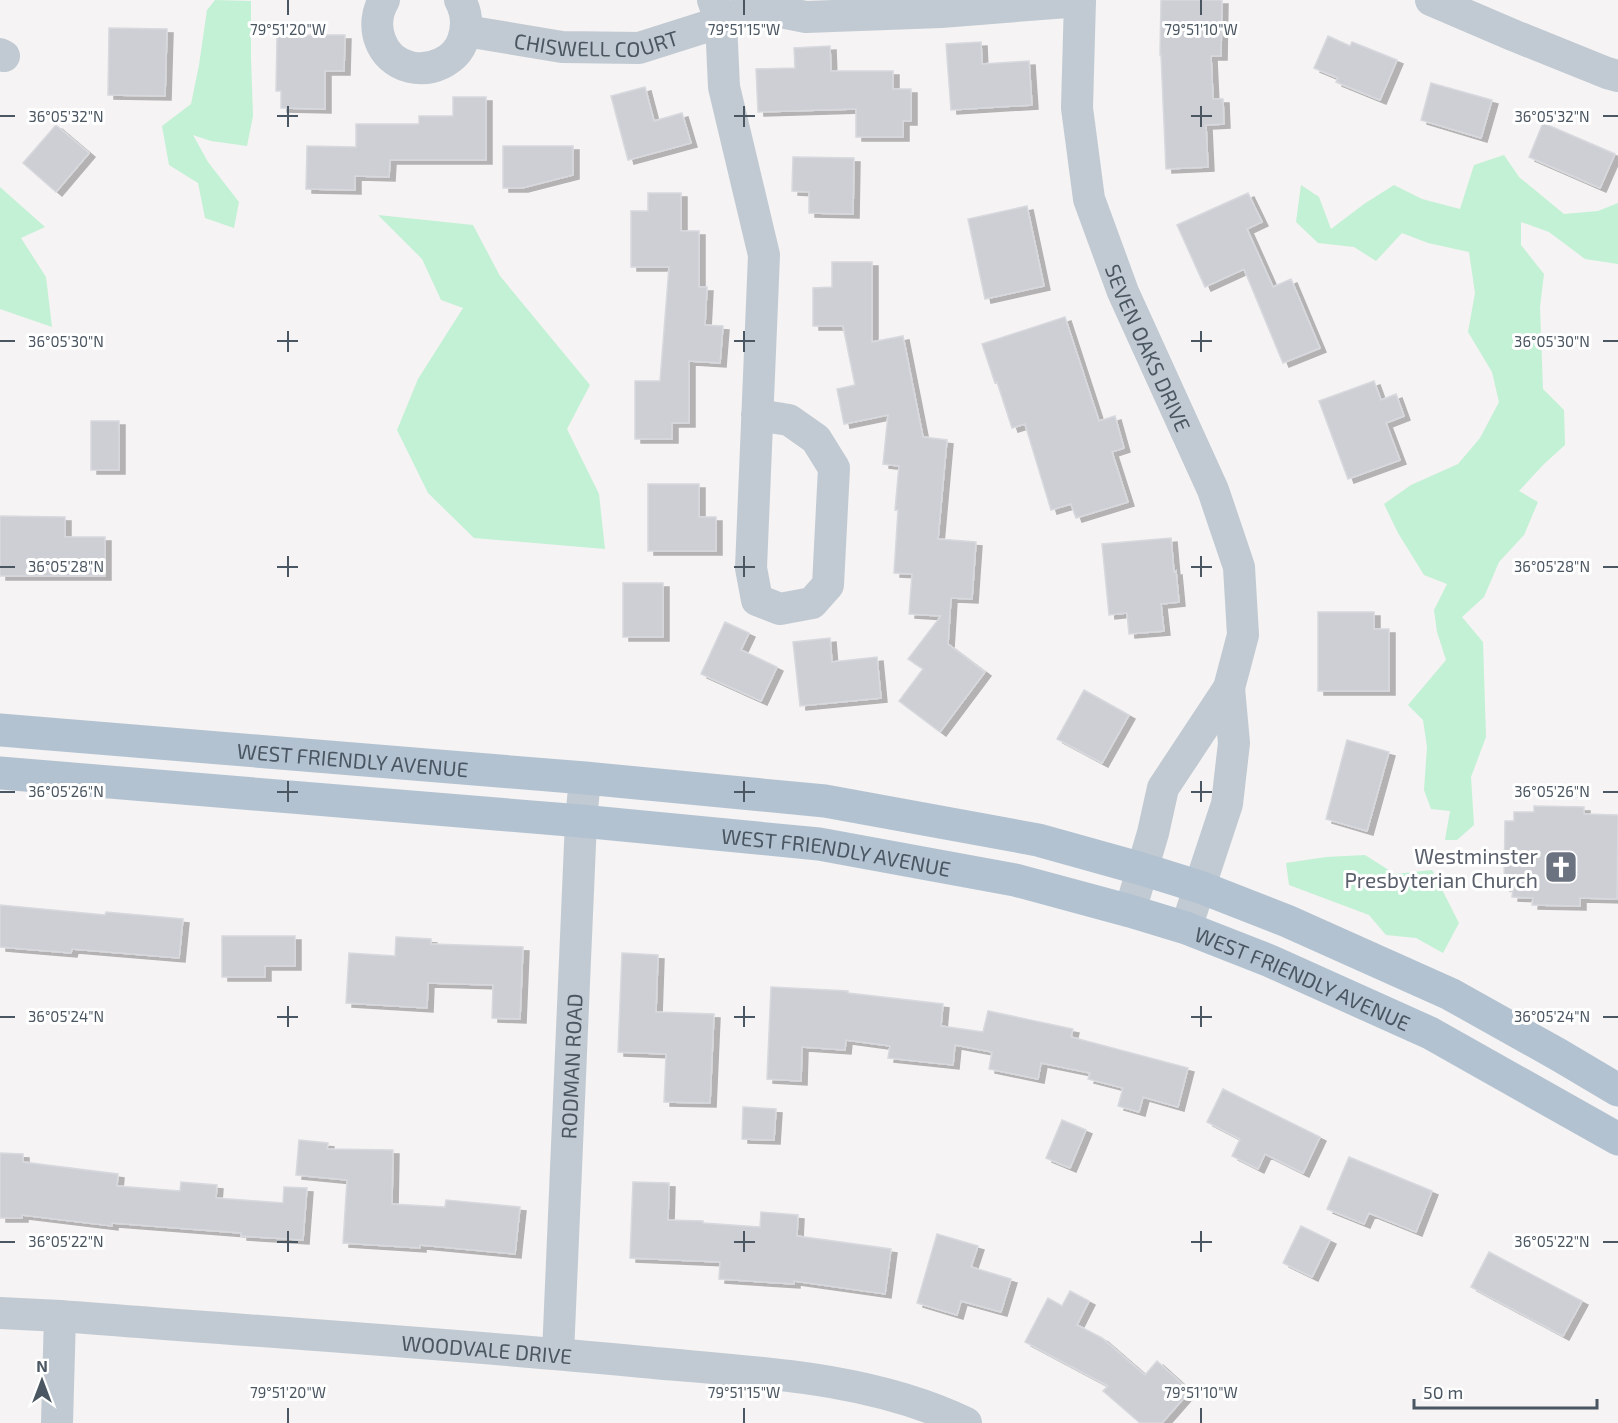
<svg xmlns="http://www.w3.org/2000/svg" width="1618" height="1423" viewBox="0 0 1618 1423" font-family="'Exo 2',sans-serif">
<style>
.green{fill:#c3f1d5}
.building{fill:#cdcfd5;stroke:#d7d9de;stroke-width:1.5;filter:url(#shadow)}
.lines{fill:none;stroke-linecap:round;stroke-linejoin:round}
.minor{stroke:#c1cad2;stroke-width:32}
.major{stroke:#b3c2d1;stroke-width:33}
.ticks{fill:none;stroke:#4a5661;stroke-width:2}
.labels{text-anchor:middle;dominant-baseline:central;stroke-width:6;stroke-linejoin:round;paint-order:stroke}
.street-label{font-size:21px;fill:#4a5661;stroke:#fff}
.worship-label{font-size:21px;fill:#5b616d;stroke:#fff;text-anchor:end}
.ticks-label{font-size:15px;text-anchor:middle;fill:#4a5661;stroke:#fff;stroke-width:6;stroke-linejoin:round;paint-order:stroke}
</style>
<defs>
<filter id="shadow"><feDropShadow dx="6" dy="4" stdDeviation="0" flood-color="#0004"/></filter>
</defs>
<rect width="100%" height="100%" fill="#f5f3f3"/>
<path class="green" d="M215 0 251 1V58L253 116 247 146 211 141 193 135 208 162 239 202 234 228 205 218 198 183 169 165 162 126 191 104 199 65 207 10Z
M1504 155 1519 177 1564 214 1598 211 1618 203V264L1585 259 1549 232 1521 222V245L1544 274 1540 307 1543 389 1564 410 1565 445 1544 464 1519 491 1538 502 1524 535 1499 562 1484 597 1462 617 1483 642 1486 737 1471 777 1474 825 1457 840H1445L1450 811 1431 809 1424 790 1427 747 1423 720 1408 705 1446 660 1437 632 1434 610 1447 584 1424 575 1398 533 1384 504 1411 485 1458 464 1480 438 1499 402 1492 372 1468 332 1475 293 1469 252 1428 243 1402 233 1376 261 1354 247 1318 243 1296 222 1301 185 1319 197 1331 229 1364 204 1394 185 1422 199 1460 209 1474 165Z
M0 187 45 227 21 238 46 277 52 327 0 309Z
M378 215 473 225 500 276 590 385 567 429 599 494 605 549 474 538 428 493 397 430 418 379 463 308 441 300 422 259Z
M1365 855 1395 874 1432 870 1459 923 1443 953 1416 938 1386 935 1369 915 1289 885 1286 863 1326 857Z"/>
<path class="building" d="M1161 0H1222L1221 56H1211L1213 99H1223L1224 124 1206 125 1208 167 1166 169 1161 55H1160Z
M109 28 167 29 165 96 108 95Z
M277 35H345L344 71H325V109L281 108V91H276Z
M1328 36 1350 46 1352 42 1397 60 1380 100 1336 82 1338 78 1314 68Z
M981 42 982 64 1029 61 1032 105 951 110 946 44Z
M830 46 831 71H893V89H911V121H903V137H856V109L758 112 756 69 795 68 794 48Z
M1431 83 1492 100 1481 138 1421 120Z
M645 87 654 121 682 113 691 143 628 160 611 96Z
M453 97H486V160H390L389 177 355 176V190L306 189 307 146 356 147V124H419V116H453Z
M1543 123 1615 154 1600 188 1529 157Z
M56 125 89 153 56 192 23 163Z
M503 146H573V175L522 188H503Z
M793 157 854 158 853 214 809 213V192L792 191Z
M648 193H681V231H699V287H707L705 325 723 326 720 363 689 361V423H672V439H635V381H660L669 267H631V211H648Z
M1248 193 1262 222 1247 229 1273 287 1291 279 1320 348 1283 363 1244 269 1205 287 1177 225Z
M1027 206 1044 286 985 299 968 219Z
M832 262H872V342L903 336 923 437 947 440 938 539 976 542 972 599 951 598 948 644 985 672 940 732 899 701 923 669 908 659 941 616 909 614 912 574 894 573 898 510H895L899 466 883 464 888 415 844 424 837 389 855 385 843 326H813V288L832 287Z
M1065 317 1099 421 1115 416 1124 448 1112 452 1128 502 1076 518 1071 504 1051 510 1025 424 1012 428 997 382 995 383 982 344Z
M1374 381 1381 400 1396 394 1404 416 1386 423 1400 460 1348 479 1319 401Z
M91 421H119V470H91Z
M648 484H699V517H716V551H648Z
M0 516 65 517V537H105V576H0Z
M1171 538 1174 572 1176 571 1179 602 1161 604 1164 631 1129 634 1127 613 1109 615 1102 544Z
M623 583H663V637H623Z
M1318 612H1374V629H1389V691H1318Z
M725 622 749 633 741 650 777 667 761 701 701 674Z
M830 638 832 662 877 657 881 698 800 706 793 642Z
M1084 690 1129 715 1102 763 1057 739Z
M1347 740 1389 752 1367 831 1326 819Z
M1534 806 1584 807V814L1618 815 1617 899 1580 898V906L1532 905 1533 898 1512 897 1513 887H1504L1505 821H1514V812H1534Z
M0 905 105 915 106 912 183 919 179 958 72 949 71 953 0 947Z
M222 936H295V966H265V977H222Z
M396 937 431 939V944L523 947 520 1019 492 1018 493 985 428 983 427 1008 346 1003 349 953 395 956Z
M622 953 658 955 656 1012 714 1014 710 1103 664 1102 666 1054 618 1052Z
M771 987 848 991V993L943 1004 941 1026 983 1032 988 1011 1073 1029 1071 1037 1188 1068 1178 1107 1143 1097 1139 1112 1118 1106 1123 1088 1088 1079 1090 1073 1041 1063 1038 1079 989 1069 992 1052 955 1045 953 1065 888 1058 890 1046 846 1040 845 1050 802 1047 801 1081 767 1079Z
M1223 1089 1320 1137 1303 1173 1265 1154 1258 1169 1232 1156 1240 1139 1207 1122Z
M743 1107 776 1109 774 1140 742 1139Z
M1062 1120 1086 1130 1070 1168 1046 1158Z
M299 1140 328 1143 327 1149 393 1150 392 1204 445 1207 446 1200 520 1207 515 1254 420 1245V1248L343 1243 347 1180 296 1175Z
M0 1153 23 1154V1162L118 1174 117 1186 180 1191 181 1182 217 1185 216 1198 283 1203 284 1187 307 1188 303 1240 241 1236V1233L112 1223V1226L22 1215V1218H0Z
M1349 1157 1432 1191 1416 1232 1369 1213 1364 1224 1327 1209Z
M633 1182 669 1183 668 1220 703 1221V1223L760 1227 761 1212 798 1215 797 1236 891 1249 885 1294 794 1281V1284L719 1279 720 1262 630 1258Z
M1301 1226 1330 1240 1312 1277 1283 1263Z
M937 1234 978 1246 971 1267 1011 1279 1001 1312 961 1301 957 1315 917 1303Z
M1489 1252 1582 1301 1563 1336 1471 1287Z
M1070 1291 1089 1301 1077 1325 1102 1338 1145 1375 1157 1361 1190 1391 1162 1423H1140L1103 1391 1108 1386 1025 1342 1048 1298 1062 1306Z"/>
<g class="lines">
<g class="minor">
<path d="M384 0C369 25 380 60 410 67 431 72 456 61 463 40 468 26 467 13 460 0"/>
<path d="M713 0 721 22 724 87 764 255 751 568 757 600 780 609 812 603 828 585 834 468 816 439 789 420 757 415"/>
<path id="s1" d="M1080 0 1077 108 1089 199 1123 292 1213 490 1239 567 1243 635 1229 688 1163 788 1153 833 1130 911"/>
<path d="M1431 0 1515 36 1607 73 1618 76"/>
<path id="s2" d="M466 31 562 47 639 48 721 22 755 7 806 17 941 12 1080 1"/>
<path d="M0 54 4 56"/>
<path d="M1186 928 1227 804 1234 743 1229 688"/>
<path id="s3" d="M0 1313 60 1316C251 1331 442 1343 633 1361 743 1372 865 1374 966 1423"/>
<path id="s4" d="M558 1354 581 821 585 778"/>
<path d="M57 1423 60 1316"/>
</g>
<g class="major">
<path id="s5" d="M0 730 585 778 825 801 1038 840 1142 869 1200 887 1287 921 1450 994 1559 1055 1618 1090"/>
<path id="s6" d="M0 773 581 821 819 844 1015 880 1130 911 1186 928 1270 961 1430 1033 1618 1139"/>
</g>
</g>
<path class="ticks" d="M288 0V15M744 0V15M1201 0V15M288 106V127M744 106V127M1201 106V127M0 116H15M277 116H298M734 116H755M1191 116H1212M1603 116H1618M288 331V352M744 331V352M1201 331V352M0 341H15M277 341H298M734 341H755M1191 341H1212M1603 341H1618M288 556V577M744 556V577M1201 556V577M0 567H15M277 567H298M734 567H755M1191 567H1212M1603 567H1618M288 781V802M744 781V802M1201 781V802M0 792H15M277 792H298M734 792H755M1191 792H1212M1603 792H1618M288 1006V1027M744 1006V1027M1201 1006V1027M0 1017H15M277 1017H298M734 1017H755M1191 1017H1212M1603 1017H1618M288 1231V1252M744 1231V1252M1201 1231V1252M0 1242H15M277 1242H298M734 1242H755M1191 1242H1212M1603 1242H1618M288 1408V1423M744 1408V1423M1201 1408V1423"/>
<defs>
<g id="church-square" transform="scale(1.725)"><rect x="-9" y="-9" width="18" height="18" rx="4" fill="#6b7280" stroke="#fff"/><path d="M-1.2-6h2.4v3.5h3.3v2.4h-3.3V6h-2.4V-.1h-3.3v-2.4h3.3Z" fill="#fff"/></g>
</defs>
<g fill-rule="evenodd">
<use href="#church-square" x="1561" y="867"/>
</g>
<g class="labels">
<g class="street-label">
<text stroke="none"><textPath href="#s2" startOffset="132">CHISWELL COURT</textPath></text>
<text stroke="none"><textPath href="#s1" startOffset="360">SEVEN OAKS DRIVE</textPath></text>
<text stroke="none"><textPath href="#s5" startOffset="354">WEST FRIENDLY AVENUE</textPath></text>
<text stroke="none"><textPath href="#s6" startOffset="840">WEST FRIENDLY AVENUE</textPath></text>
<text stroke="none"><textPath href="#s6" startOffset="1326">WEST FRIENDLY AVENUE</textPath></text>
<text stroke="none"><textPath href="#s4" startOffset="288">RODMAN ROAD</textPath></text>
<text stroke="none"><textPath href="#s3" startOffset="488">WOODVALE DRIVE</textPath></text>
</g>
<g class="worship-label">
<text x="1538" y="855">Westminster<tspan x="1538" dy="24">Presbyterian Church</tspan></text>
</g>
</g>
<g class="ticks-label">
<text x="288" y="35">79°51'20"W</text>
<text x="744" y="35">79°51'15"W</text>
<text x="1201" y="35">79°51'10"W</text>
<text x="66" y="122">36°05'32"N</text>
<text x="1552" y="122">36°05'32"N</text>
<text x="66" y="347">36°05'30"N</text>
<text x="1552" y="347">36°05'30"N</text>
<text x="66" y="572">36°05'28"N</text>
<text x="1552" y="572">36°05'28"N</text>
<text x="66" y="797">36°05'26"N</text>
<text x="1552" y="797">36°05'26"N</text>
<text x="66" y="1022">36°05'24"N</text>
<text x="1552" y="1022">36°05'24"N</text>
<text x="66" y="1247">36°05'22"N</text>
<text x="1552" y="1247">36°05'22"N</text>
<text x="288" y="1398">79°51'20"W</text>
<text x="744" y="1398">79°51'15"W</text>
<text x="1201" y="1398">79°51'10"W</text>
</g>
<g transform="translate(42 1381)" stroke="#ffffff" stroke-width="4.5" paint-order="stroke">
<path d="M0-4.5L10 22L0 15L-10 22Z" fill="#4a5661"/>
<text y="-9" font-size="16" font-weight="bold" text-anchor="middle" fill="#4a5661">N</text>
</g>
<path d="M1414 1399v9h183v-9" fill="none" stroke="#4a5661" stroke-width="3"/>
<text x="1423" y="1399" font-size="18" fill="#4a5661" stroke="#ffffff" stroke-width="4.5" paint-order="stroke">50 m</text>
</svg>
